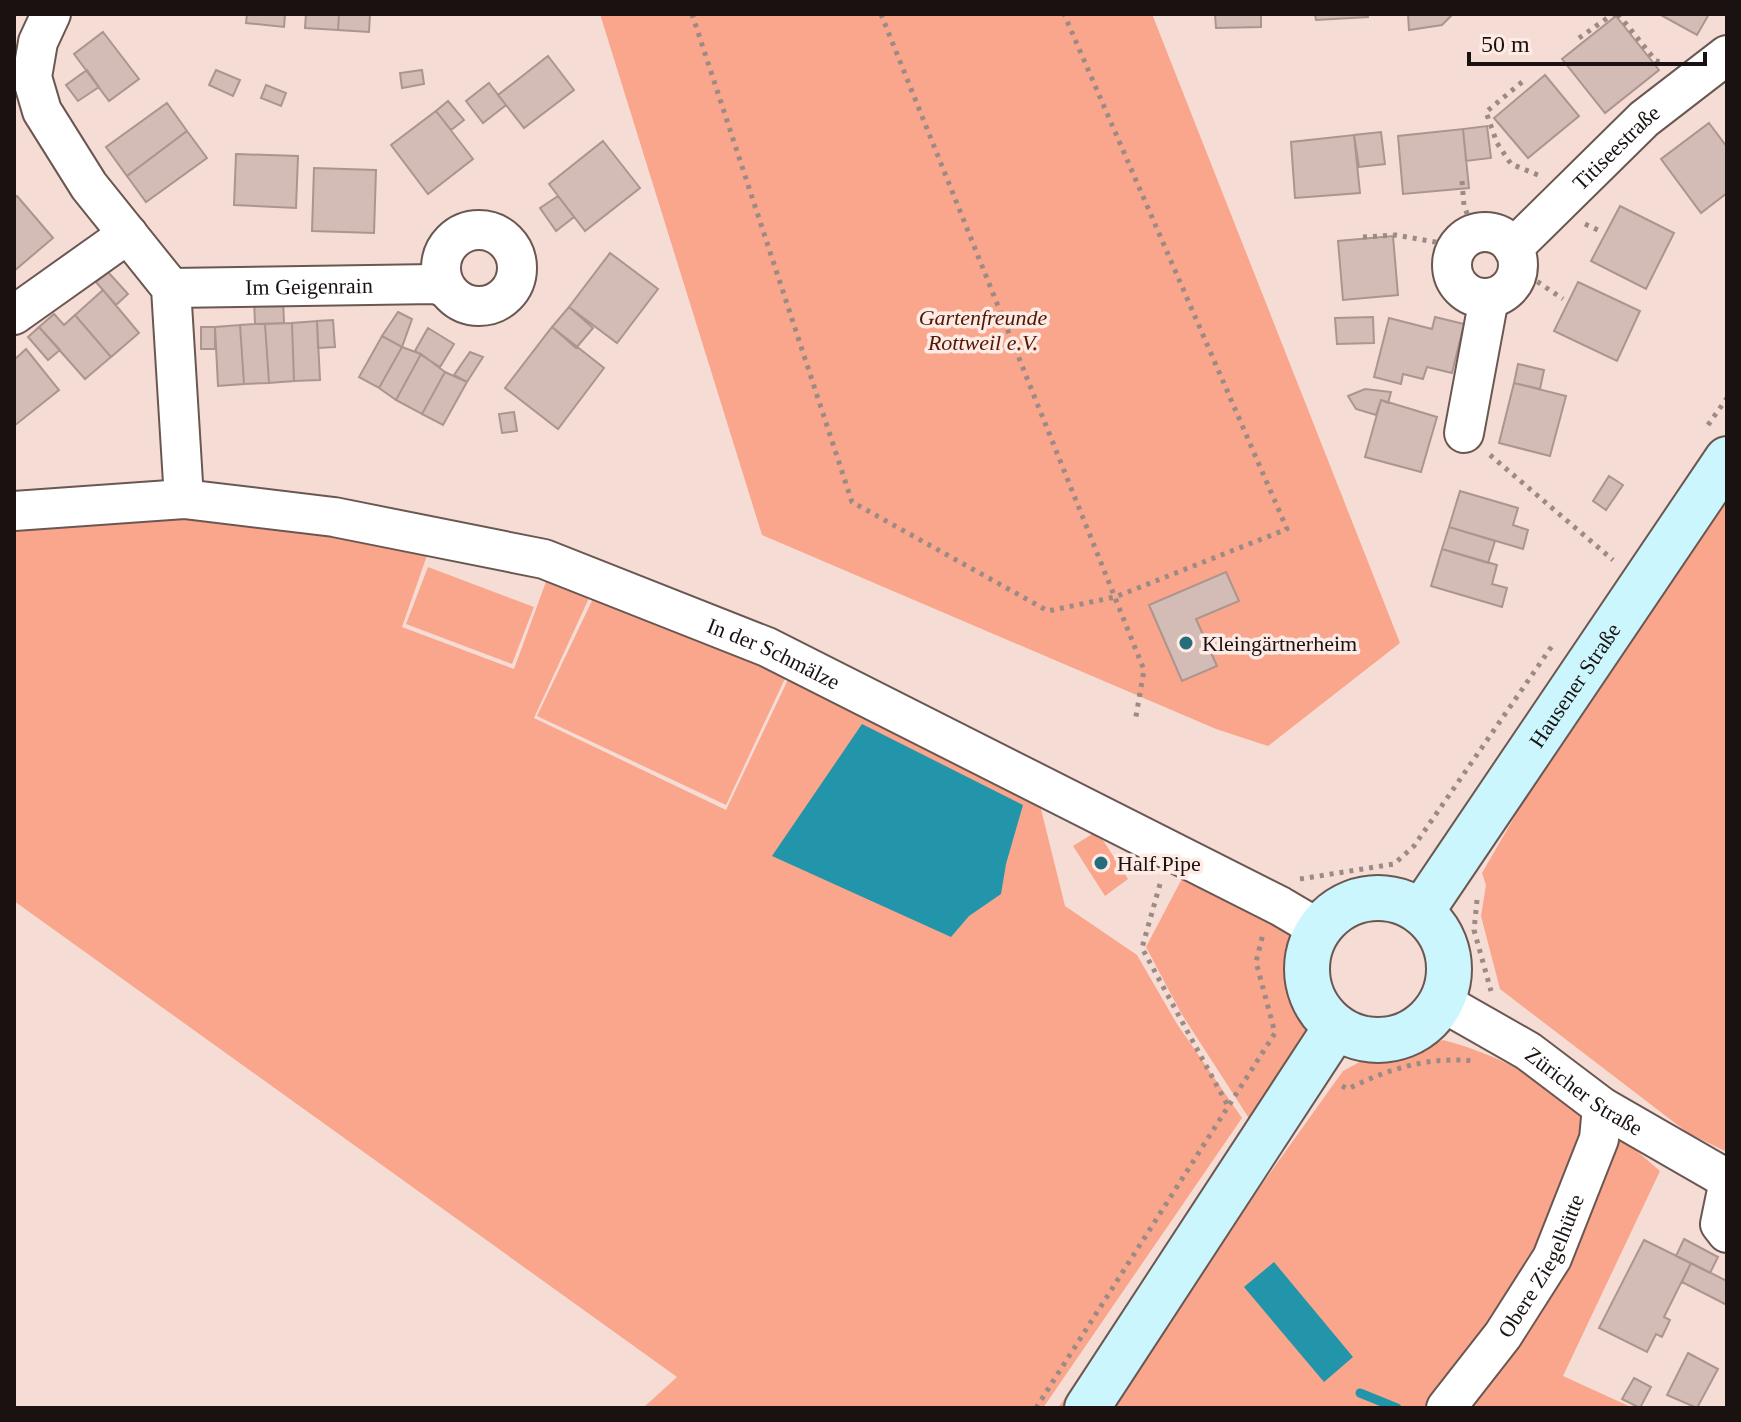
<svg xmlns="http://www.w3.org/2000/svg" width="1741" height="1422" viewBox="0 0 1741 1422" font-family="'Times New Roman',serif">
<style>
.green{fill:#f9a68c}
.water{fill:#2295aa}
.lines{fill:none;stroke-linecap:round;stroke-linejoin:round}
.stream{stroke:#2295aa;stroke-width:9}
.building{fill:#d3bcb5;stroke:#ab958e;stroke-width:2}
.minor-casing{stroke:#6b5751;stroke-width:42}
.secondary-casing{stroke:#6b5751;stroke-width:48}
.path{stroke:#9c8b85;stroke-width:5;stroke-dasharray:4 6;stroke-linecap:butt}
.minor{stroke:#fff;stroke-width:38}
.secondary{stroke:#ccf6fe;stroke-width:44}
.poi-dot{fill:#276d7b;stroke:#feebe5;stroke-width:3}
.labels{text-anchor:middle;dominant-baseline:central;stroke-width:7;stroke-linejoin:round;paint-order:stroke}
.street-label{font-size:22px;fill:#1a1210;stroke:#feebe5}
.park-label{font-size:22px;font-style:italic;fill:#531804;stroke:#feebe5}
.poi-label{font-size:22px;fill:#1a1210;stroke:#feebe5;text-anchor:start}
</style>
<rect width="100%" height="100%" fill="#f5ddd5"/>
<path class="green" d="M600 14H1152L1400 643 1268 746 1216 729 762 535Z
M1727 491V1152L1688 1133 1500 989 1481 916 1486 885 1482 873 1548 759Z
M188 506 431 544 402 627 514 669 551 568 595 585 534 718 726 810 794 667 1037 793 1065 906 1137 955 1177 1024 1242 1118 1043 1408H643L677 1377 14 901V516Z
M428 567 534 607 512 664 406 624Z
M600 584 788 672 726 805 537 716Z
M1097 831 1128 879 1105 896 1073 846Z
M1186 871 1308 944C1296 986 1303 1005 1326 1040L1084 1408H1058L1252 1123 1181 1013 1146 947Z
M1443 1040C1526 1061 1597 1116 1660 1171L1563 1376 1633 1408H1102L1343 1071 1369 1057 1409 1053Z"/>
<path class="water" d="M862 724 1023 805 1006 864 1001 894 969 916 951 937 772 856Z
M1274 1262 1353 1357 1324 1382 1244 1287Z"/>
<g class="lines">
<path class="stream" d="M1360 1393 1397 1408"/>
</g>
<path class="building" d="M247 14H285L284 27 246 23Z
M306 14H339L338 30 305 28Z
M339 14H370L369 32 338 30Z
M1215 14H1261V27L1216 28Z
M1315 14H1367L1368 17 1316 20Z
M1408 14H1453L1442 25 1409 30Z
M1659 14H1709L1697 35Z
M1616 16 1659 70 1605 113 1562 59Z
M103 32 139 79 109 101 74 54Z
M548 56 574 90 524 128 498 95Z
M87 70 99 87 78 101 66 85Z
M216 70 240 80 233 96 209 85Z
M422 70 424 84 402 88 400 73Z
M1545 75 1579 116 1528 158 1494 118Z
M489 83 506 105 483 123 466 101Z
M266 85 286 93 281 106 261 98Z
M448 101 464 120 451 130 436 111Z
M167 103 187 131 127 176 106 147Z
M436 111 473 159 428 194 391 145Z
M1709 123 1727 147V193L1701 213 1661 159Z
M1487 126 1491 158 1466 161 1463 129Z
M1463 129 1469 188 1403 194 1398 136Z
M187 131 207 158 146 202 127 176Z
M1381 132 1385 164 1359 167 1354 135Z
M1354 135 1360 193 1295 198 1291 142Z
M603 141 640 188 585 231 549 184Z
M236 154 298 156 296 208 234 205Z
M314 168 376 170 374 233 312 231Z
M17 196 53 238 14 271V199Z
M558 196 574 217 556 231 540 208Z
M1620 206 1674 233 1646 289 1591 261Z
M1393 236 1398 295 1343 300 1338 241Z
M610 253 658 289 617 343 569 307Z
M108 272 128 294 116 305 96 282Z
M1578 282 1640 311 1617 361 1554 331Z
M103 290 139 333 111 357 75 315Z
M254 298H283L284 323 255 324Z
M569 307 593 328 576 348 552 327Z
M398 312 412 319 402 347 382 336Z
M54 314 64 325 75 315 111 357 85 379 39 327Z
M1373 317 1374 343 1337 344 1335 318Z
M1435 317 1464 324 1452 373 1427 367 1423 379 1403 374 1401 384 1374 377 1389 318 1432 329Z
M333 320 335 347 318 348 317 321Z
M317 321 320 380 294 381 292 323Z
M292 323 294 381 269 383 265 324Z
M255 324H265L269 383 244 384 240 325Z
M240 325 244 384 218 386 215 327Z
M39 327 60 350 48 360 28 337Z
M201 327H215V349H201Z
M552 327 604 368 558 429 505 388Z
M428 328 454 344 440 367 415 351Z
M382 336 402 347 379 388 359 377Z
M402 347 421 354 396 400 379 388Z
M26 349 59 390 14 426V360Z
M470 352 483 357 467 382 454 375Z
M421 354 445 372 422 414 396 400Z
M1518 364 1544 370 1540 389 1514 383Z
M445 372 467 382 443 425 422 414Z
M1514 383 1566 396 1550 456 1499 443Z
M1365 389 1391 392 1388 403 1381 400 1376 415 1356 409 1348 396Z
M1381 400 1437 417 1421 472 1365 457Z
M514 412 517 431 502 433 499 414Z
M1609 476 1623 485 1606 510 1593 501Z
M1460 491 1518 508 1513 525 1528 530 1523 549 1449 527Z
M1449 527 1495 541 1488 563 1442 549Z
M1442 549 1497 565 1492 584 1507 588 1502 607 1431 586Z
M1226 572 1239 601 1196 619 1217 666 1182 681 1149 605Z
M1684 1239 1718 1257 1710 1273 1676 1256Z
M1644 1240 1691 1263 1664 1317 1670 1320 1662 1337 1656 1334 1647 1352 1599 1328Z
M1691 1263 1727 1281V1305L1682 1282Z
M1688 1353 1718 1369 1697 1408 1667 1395Z
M1634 1378 1651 1387 1640 1408 1622 1399Z"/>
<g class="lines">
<g class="minor-casing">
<g id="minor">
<path d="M51 14 38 42 32 77 42 111 89 186 171 288 184 499"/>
<circle cx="479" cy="268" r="38"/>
<circle cx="1485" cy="265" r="33"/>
<path id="s1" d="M1513 248 1644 119 1727 55"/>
<path id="s2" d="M171 288 435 284 446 288"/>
<path d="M14 315 128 234"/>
<path d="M1464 433 1489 298"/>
<path id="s3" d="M14 511 184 499 334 517 544 559 767 647 1280 906 1319 929"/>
<path id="s4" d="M1442 1002 1528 1051 1602 1107 1727 1179"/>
<path d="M1727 1190 1720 1224 1727 1233"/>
<path id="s5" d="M1446 1408 1503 1335 1552 1258 1599 1139 1602 1107"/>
</g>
</g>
<g class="secondary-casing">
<g id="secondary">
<circle cx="1378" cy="969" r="71"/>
<path id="s6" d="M1421 912 1727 459"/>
<path d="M1087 1408 1336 1027"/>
</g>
</g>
<path class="path" d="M692 14 852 502 1048 611 1115 597 1287 529 1064 14
M881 14 1144 670 1135 722
M1618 14 1656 61 1663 62
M1579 38 1613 14
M1522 82 1486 112 1497 143 1511 164 1538 175
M1462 181 1464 206 1475 233
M1585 224 1598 230
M1363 237 1396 235 1457 246
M1529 276 1563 299
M1708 425 1727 398
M1490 455 1613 560
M1300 879 1394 864 1414 846 1552 646
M1160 884 1142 948 1228 1106
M1477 900 1474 930 1491 991
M1342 1086 1348 1089C1387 1069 1430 1056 1474 1061
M1036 1408 1275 1033 1256 962 1263 934"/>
<use href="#minor" class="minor"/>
<use href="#secondary" class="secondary"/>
</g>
<g class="poi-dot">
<circle cx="1186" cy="643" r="8"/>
<circle cx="1101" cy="863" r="8"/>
</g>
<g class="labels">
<g class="street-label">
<text stroke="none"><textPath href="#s1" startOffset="144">Titiseestraße</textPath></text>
<text stroke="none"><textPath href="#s2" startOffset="138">Im Geigenrain</textPath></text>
<text stroke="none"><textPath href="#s3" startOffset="784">In der Schmälze</textPath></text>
<text stroke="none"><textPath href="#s6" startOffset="274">Hausener Straße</textPath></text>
<text stroke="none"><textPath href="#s4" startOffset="168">Züricher Straße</textPath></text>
<text stroke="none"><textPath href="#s5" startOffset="172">Obere Ziegelhütte</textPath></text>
</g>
<g class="park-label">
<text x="983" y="317">Gartenfreunde<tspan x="983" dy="25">Rottweil e.V.</tspan></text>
</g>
<g class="poi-label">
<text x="1202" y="643">Kleingärtnerheim</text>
<text x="1117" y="863">Half Pipe</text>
</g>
</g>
<rect width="1741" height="1422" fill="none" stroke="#1a1210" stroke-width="32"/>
<path d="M1469 52v12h236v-12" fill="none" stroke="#1a1210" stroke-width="4"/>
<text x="1481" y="52" font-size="24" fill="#1a1210" stroke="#feebe5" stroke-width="6" paint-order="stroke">50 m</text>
</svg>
